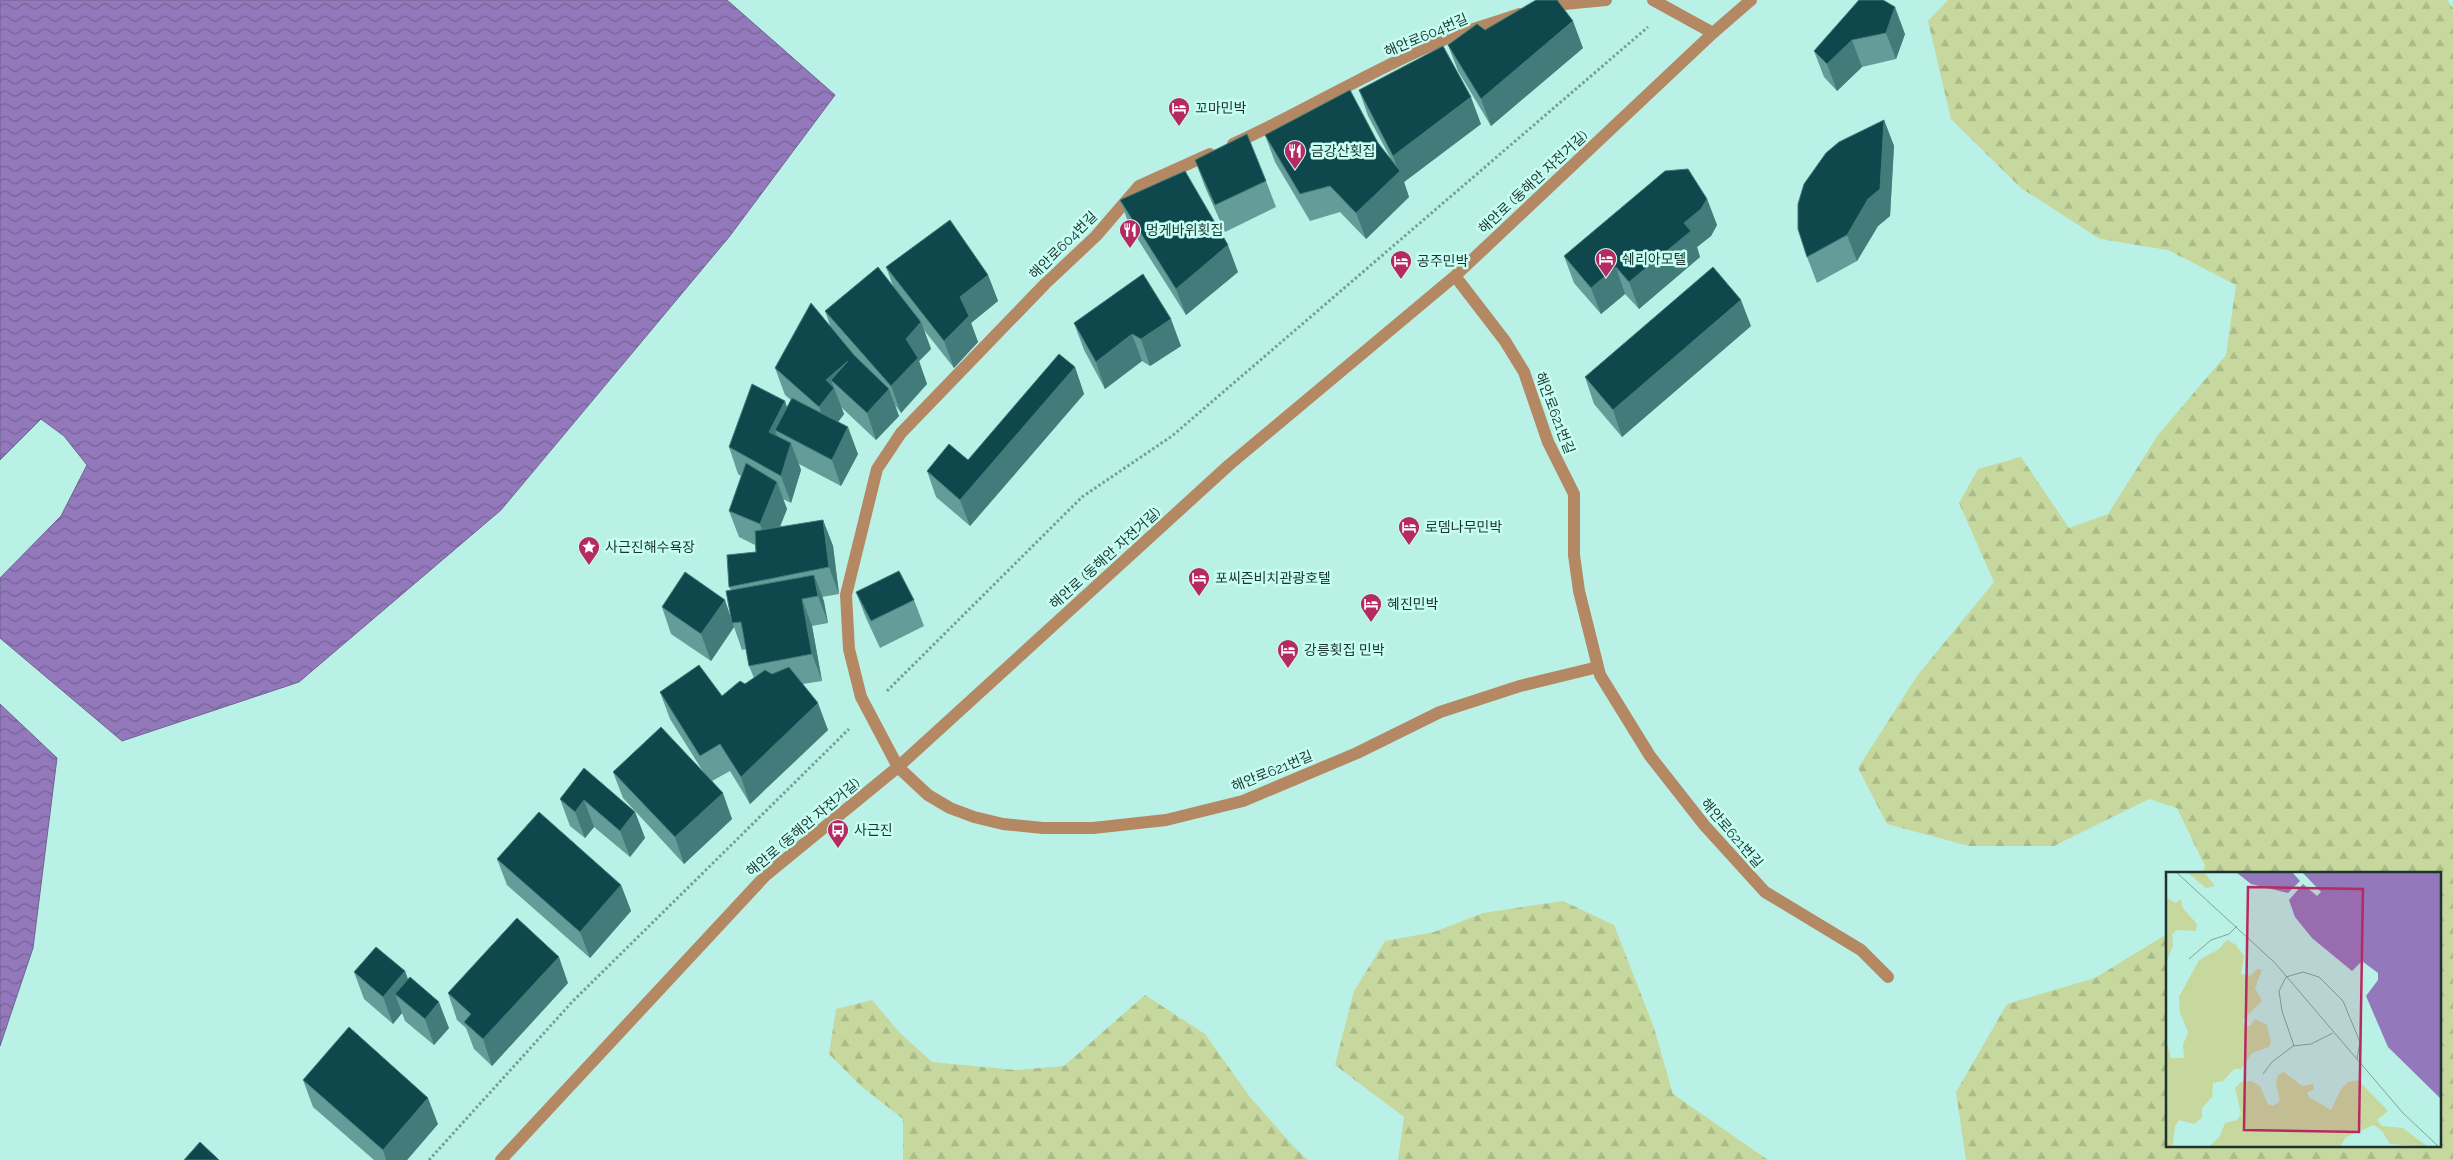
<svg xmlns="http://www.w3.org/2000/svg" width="2453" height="1160" viewBox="0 0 2453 1160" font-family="Raleway,'Noto Sans KR',sans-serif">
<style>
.forest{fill:url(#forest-firs)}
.water{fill:url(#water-waves);stroke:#706391}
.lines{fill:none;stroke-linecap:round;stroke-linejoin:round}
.path{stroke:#759e96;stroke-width:3;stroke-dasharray:2.5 2.5;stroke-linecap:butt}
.minor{stroke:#b38863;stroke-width:12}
.wall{fill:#649c99}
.shaded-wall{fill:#427b7a}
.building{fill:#0e484c;stroke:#427b7a}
.labels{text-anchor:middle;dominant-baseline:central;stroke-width:5;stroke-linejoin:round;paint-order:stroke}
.street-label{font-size:14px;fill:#1d332f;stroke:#c7fef3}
.poi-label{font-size:14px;fill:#1d332f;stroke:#c7fef3;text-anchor:start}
.inset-road{fill:none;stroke:#7ba59d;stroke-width:1}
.view{fill:#b62a62;fill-opacity:0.15;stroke:#b62a62;stroke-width:2.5}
.inset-edge{fill:none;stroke:#1d332f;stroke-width:2.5}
</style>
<defs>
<pattern id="forest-firs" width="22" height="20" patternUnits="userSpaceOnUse" patternTransform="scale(1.25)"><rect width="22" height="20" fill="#c6d89d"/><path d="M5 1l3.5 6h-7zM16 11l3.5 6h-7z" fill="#aaba88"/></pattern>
<pattern id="water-waves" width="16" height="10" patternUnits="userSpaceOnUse" patternTransform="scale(1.25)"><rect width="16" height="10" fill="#9378bb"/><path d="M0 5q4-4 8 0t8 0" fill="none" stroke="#776398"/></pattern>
</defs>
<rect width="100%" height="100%" fill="#baf1e6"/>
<path class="forest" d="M1948 0H2447L2453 8V1160H1966L1956 1092 2007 1004 2095 978 2167 934V1146H2439V874H2202L2205 866 2177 808 2149 799 2054 846H1969L1887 824 1858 768 1917 676 1994 582 1959 503 1978 469 2021 457 2069 528 2108 514 2158 435 2226 355 2236 285 2168 250 2100 239 2021 188 1951 119 1928 21Z
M1563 901 1614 925 1654 1028 1673 1094 1768 1160H1398L1404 1117 1335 1065 1354 991 1385 941 1434 932 1483 913Z
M1145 995 1205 1034 1250 1097 1294 1147 1308 1160H903V1119L861 1086 829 1054 836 1009 872 1000 899 1032 932 1062 1015 1070 1064 1066Z"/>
<path class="water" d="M0 0H727L835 95 729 237 501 510 299 682 122 741 0 638V578L61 516 87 465 64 436 41 419 0 460Z
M0 704 57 758 33 948 0 1046Z"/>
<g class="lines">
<path class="path" d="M887 691 1082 497 1172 436 1648 27
M429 1160 573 1001 849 729"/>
<path class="minor" d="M1653 0 1713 33
M1543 6 1606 0
M1233 144C1304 112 1371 70 1443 40 1468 30 1494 23 1520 14
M1210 154 1139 186 1096 236 1045 284 901 433 877 469 846 595 849 649 861 697 898 767 928 795 950 808 974 817 1003 824 1043 828H1093L1166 820 1243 801 1357 753 1440 712 1520 686 1598 667
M1455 276 1505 341 1524 372 1548 442 1574 494V555L1579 591 1600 675 1650 756 1705 826 1765 892 1861 950 1888 977
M501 1160 766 875 898 767 1229 465 1455 276 1713 33 1751 0"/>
</g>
<path class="wall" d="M1859 0 1905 34 1896 59 1862 67 1837 91 1824 77 1814 51Z
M1485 30 1583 48 1491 126 1458 71 1448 45Z
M1359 90 1481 124 1404 182 1409 197 1366 239 1340 212 1310 221 1275 162 1265 135 1378 143 1391 159 1368 116Z
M1884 120 1894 146 1890 216 1878 226 1857 261 1817 283 1807 257Z
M1195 160 1266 181 1276 207 1225 232 1205 187Z
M1707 199 1717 225 1711 236 1697 247 1700 257 1639 309 1625 294 1601 314 1574 283 1564 256Z
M1120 200 1238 272 1186 315 1130 227Z
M886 267 988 275 998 301 971 323 978 342 954 368 924 330 931 349 919 361 927 384 901 413 895 405 899 416 876 440 841 407 844 414 838 422 858 454 841 486 799 464 801 470 791 503 783 499 787 509 780 527 823 520 833 546 839 594 822 597 828 623 812 626 822 681 803 684 828 730 750 804 730 771 712 781 732 819 684 864 623 798 613 772 704 773 670 719 660 692 722 696 745 684 754 678 749 666 746 649 742 650 734 627 711 661 671 634 662 607 732 619 731 590 729 587 756 552 755 545 739 537 729 511 741 476 738 474 729 447 787 408 791 400 785 395 775 368 831 328 825 311 893 286Z
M1143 274 1181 346 1150 366 1142 361 1105 389 1084 350 1074 323Z
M1751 326 1622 437 1594 404 1585 377Z
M1075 367 1084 394 970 526 936 497 927 471 968 460Z
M856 592 914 600 924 626 880 648 866 618Z
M584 768 635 812 645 838 630 857 594 827 585 838 570 826 560 799Z
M497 859 621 885 631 911 590 958 507 885Z
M405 971 408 979 449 1028 434 1045 405 1021 402 1013 393 1024 364 999 354 972Z
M568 983 492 1066 474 1049 466 1028 457 1020 448 993Z
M303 1080 438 1124 407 1160H374L313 1107Z"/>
<path class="shaded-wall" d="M1895 7 1905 34 1896 59 1886 33Z
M1573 21 1583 48 1491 126 1481 99Z
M1852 40 1862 67 1837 91 1827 64Z
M1471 97 1481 124 1404 182 1409 197 1366 239 1356 213 1399 172 1393 156Z
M1884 120 1894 146 1890 216 1878 226 1857 261 1847 235Z
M1707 199 1717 225 1711 236 1697 247 1700 257 1639 309 1629 282Z
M1228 245 1238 272 1186 315 1176 289Z
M1616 267 1625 294 1601 314 1591 288Z
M988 275 998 301 971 323 978 342 954 368 944 341 960 297Z
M1741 300 1751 326 1622 437 1613 410Z
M1171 319 1181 346 1150 366 1141 339Z
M921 322 931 349 919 361 927 384 901 413 891 386 906 339Z
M1132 334 1142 361 1105 389 1096 362Z
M848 361 831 380 844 414 829 434 819 407 826 380Z
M1075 367 1084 394 970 526 960 500Z
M889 389 899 416 876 440 867 413Z
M785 401 794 428 775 430 783 451 769 432Z
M848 427 858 454 841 486 832 460Z
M791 443 801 470 791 503 781 476Z
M777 482 787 509 770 551 760 524Z
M823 520 833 546 839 594 829 567Z
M814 575 824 601 828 623 818 596Z
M802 599 812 626 822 681 812 654Z
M725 600 734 627 711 661 701 634Z
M818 703 828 730 750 804 741 777Z
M723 793 732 819 684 864 675 837Z
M584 800 594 827 585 838 575 812Z
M635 812 645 838 630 857 620 831Z
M621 885 631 911 590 958 580 932Z
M559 957 568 983 492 1066 483 1039Z
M405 971 414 998 395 994 402 1013 393 1024 383 997Z
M439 1002 449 1028 434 1045 425 1019Z
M428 1098 438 1124 407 1160H386L383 1150Z"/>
<path class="building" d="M1536 0H1557L1573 21 1481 99 1448 45 1477 24 1485 30Z
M1859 0H1883L1895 7 1886 33 1852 40 1827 64 1814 51Z
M1443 46 1471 97 1393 156 1359 90Z
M1350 90 1378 143 1400 171 1356 213 1330 186 1300 194 1265 135Z
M1884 120 1880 189 1868 199 1847 235 1807 257 1798 229V204L1804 184 1826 153 1839 142Z
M1247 134 1266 181 1215 205 1195 160Z
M1688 169 1707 199 1701 209 1684 223 1691 231 1629 282 1616 267 1591 288 1564 256 1665 171Z
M1185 171 1228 245 1176 289 1120 200Z
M950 220 988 275 960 297 969 316 944 341 886 267Z
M878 267 921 322 906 339 918 358 891 386 825 311Z
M1713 267 1741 300 1613 410 1585 377Z
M1143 274 1171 319 1141 339 1132 334 1096 362 1074 323Z
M811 303 854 355 889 389 867 413 831 380 848 361 826 380 834 388 819 407 775 368Z
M1059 354 1075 367 960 500 927 471 949 444 968 460Z
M752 384 785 401 769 432 791 443 781 476 729 447Z
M792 398 848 427 832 460 775 430Z
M746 463 777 482 760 524 729 511Z
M823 520 829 567 729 587 727 555 756 552 755 531Z
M899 571 914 600 871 621 856 592Z
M685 572 725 600 701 634 662 607Z
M814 575 818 596 802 599 812 654 749 666 741 622 732 623 726 591Z
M699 665 722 696 740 681 745 684 765 670 772 674 789 667 818 703 741 777 720 744 700 756 660 692Z
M661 727 723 793 675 837 613 772Z
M584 768 635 812 620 831 584 800 575 812 560 799Z
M539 812 621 885 580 932 497 859Z
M517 918 559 957 483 1039 464 1022 471 1014 448 993Z
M376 947 405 971 383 997 354 972Z
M410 977 439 1002 425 1019 395 994Z
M349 1027 428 1098 383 1150 303 1080Z
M200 1142 219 1160H184Z"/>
<defs>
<g id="hotel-pin" transform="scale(1.125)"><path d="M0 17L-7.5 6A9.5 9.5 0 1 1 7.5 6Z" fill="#b62a62" stroke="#c7fef3"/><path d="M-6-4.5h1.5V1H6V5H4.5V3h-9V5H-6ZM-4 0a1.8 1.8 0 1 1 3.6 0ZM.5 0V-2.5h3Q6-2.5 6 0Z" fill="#fff"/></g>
<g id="restaurant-pin" transform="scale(1.125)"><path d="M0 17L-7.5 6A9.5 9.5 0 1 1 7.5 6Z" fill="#b62a62" stroke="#c7fef3"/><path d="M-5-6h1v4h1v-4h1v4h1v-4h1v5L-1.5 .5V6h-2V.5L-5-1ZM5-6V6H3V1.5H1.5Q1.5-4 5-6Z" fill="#fff"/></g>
<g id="sight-pin" transform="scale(1.125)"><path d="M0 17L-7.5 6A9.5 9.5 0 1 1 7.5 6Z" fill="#b62a62" stroke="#c7fef3"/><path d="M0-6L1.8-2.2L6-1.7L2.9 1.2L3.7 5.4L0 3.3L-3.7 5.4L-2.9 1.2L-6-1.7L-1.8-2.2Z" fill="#fff"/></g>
<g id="bus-pin" transform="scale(1.125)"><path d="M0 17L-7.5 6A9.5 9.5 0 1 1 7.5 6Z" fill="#b62a62" stroke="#c7fef3"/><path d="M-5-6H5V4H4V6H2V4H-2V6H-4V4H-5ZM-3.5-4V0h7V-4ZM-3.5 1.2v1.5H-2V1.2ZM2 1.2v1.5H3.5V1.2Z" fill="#fff"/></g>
</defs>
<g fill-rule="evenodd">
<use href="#hotel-pin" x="1179" y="108"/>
<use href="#restaurant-pin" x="1295" y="151"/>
<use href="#restaurant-pin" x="1130" y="230"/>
<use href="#hotel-pin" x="1606" y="259"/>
<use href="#hotel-pin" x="1401" y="261"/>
<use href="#hotel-pin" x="1409" y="527"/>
<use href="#sight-pin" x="589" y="547"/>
<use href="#hotel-pin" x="1199" y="578"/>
<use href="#hotel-pin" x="1371" y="604"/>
<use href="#hotel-pin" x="1288" y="650"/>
<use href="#bus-pin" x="838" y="830"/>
</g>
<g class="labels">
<g class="street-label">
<text transform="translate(1426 35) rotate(-23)">해안로604번길</text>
<text transform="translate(1533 182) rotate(-43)">해안로 (동해안 자전거길)</text>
<text transform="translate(1063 245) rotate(-45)">해안로604번길</text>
<text transform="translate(1555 413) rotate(69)">해안로621번길</text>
<text transform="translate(1105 558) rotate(-42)">해안로 (동해안 자전거길)</text>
<text transform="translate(1272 771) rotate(-22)">해안로621번길</text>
<text transform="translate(803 827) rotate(-40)">해안로 (동해안 자전거길)</text>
<text transform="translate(1732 833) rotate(49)">해안로621번길</text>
</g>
<g class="poi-label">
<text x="1195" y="108">꼬마민박</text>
<text x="1311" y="151">금강산횟집</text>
<text x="1146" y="230">멍게바위횟집</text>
<text x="1622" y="259">쉐리아모텔</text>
<text x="1417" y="261">공주민박</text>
<text x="1425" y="527">로뎀나무민박</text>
<text x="605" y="547">사근진해수욕장</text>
<text x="1215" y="578">포씨즌비치관광호텔</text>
<text x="1387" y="604">혜진민박</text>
<text x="1304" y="650">강릉횟집 민박</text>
<text x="854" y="830">사근진</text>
</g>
</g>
<g transform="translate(2166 872)">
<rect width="275" height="275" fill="#baf1e6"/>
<path d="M21 0H38L49 14 40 16ZM0 25 9 31 15 27 16 35 31 52 30 59 11 58 6 62 7 73 0 91ZM61 68 70 73 78 84 75 102 84 104 91 97 96 98 89 116 96 129 77 148 78 153 84 154 89 147 101 153 105 170 103 175 86 181 75 197H68L57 209 47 211 46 225 36 236V246L28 252 13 248 9 254 7 273 0 275V168L5 186H18L17 173 22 160 14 141 13 125 33 88 53 77ZM118 200 136 214 147 212 148 217 141 221 143 225 165 238 175 217 182 210 192 208 222 239 211 248 216 254 237 256 262 275 224 272 216 259 208 253 180 265 174 275H43L54 264 59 251 71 248 75 242 69 216 75 210 85 209 94 214 102 232 107 234 114 229 110 211 112 203Z" fill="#c6d89d"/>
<path d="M70 0H126L134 9 122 21 85 12ZM136 0H275V227L222 175 200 124 212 108V101L196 89 186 99 146 66 129 45 123 28 137 12 151 24 155 20Z" fill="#9378bb"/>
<path class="inset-road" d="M10 0 109 91 237 241 273 275M23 87 45 68 63 62 71 54M128 174 116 139 113 119 120 105 137 100 153 105 177 129 194 170 191 187M97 202 106 190 127 174 145 172 167 161"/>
<path class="view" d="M82 15 197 17 193 260 78 258Z"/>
<rect width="275" height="275" class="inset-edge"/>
</g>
</svg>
